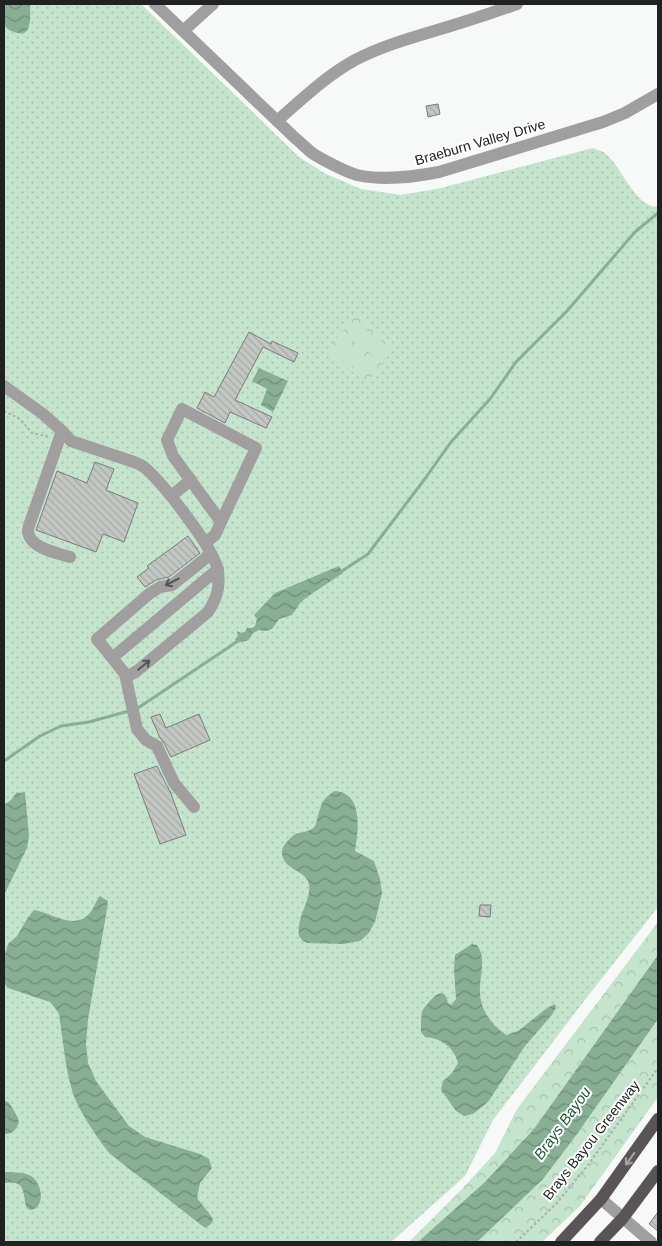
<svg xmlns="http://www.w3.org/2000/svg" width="662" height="1246" viewBox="0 0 662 1246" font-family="Arial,sans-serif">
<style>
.grass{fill:url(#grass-dots)}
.park{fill:url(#park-crowns)}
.pitch{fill:#c4e4cd}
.water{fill:url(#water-waves)}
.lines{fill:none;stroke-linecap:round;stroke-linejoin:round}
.stream{stroke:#88ae94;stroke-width:3}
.building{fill:url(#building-back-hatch);stroke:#797c7a}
.path{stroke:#acafad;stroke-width:2;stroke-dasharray:2.5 2.5;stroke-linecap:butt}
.minor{stroke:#a09e9f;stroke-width:12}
.major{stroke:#595556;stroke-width:12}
.oneway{stroke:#535453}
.oneway2{stroke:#a4a2a2}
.labels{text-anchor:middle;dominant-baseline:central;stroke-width:4;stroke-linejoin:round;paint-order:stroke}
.street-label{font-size:14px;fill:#202221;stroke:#fff}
.water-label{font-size:15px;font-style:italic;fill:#175633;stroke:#fff}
</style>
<defs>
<pattern id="grass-dots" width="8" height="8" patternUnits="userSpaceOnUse" patternTransform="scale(1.25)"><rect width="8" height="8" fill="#c4e4cd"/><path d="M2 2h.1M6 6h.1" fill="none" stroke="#a8c3b0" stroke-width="1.8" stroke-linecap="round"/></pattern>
<pattern id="park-crowns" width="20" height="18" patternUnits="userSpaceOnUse" patternTransform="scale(1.25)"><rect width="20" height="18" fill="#c4e4cd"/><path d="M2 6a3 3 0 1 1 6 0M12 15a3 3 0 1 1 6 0" fill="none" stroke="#a8c3b0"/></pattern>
<pattern id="water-waves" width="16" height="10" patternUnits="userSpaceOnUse" patternTransform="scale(1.25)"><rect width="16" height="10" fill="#88ae94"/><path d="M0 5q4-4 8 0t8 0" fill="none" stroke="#6f8d78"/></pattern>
<pattern id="building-back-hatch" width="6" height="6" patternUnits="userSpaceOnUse" patternTransform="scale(1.25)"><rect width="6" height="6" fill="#c3c7c4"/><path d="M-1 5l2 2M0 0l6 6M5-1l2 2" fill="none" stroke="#a7aba8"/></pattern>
</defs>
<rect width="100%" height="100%" fill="#f6f9f7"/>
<path class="grass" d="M4 4H141L299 157 326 174 361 189 401 195 441 188 593 148C597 150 604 151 607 155 622 168 636 208 658 207V907L588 996 493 1120 465 1176 391 1242H4Z"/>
<path class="park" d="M355 315 396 346 367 383 327 352Z
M658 922V1097L580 1206 542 1242H409L462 1189 495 1153 517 1109Z"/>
<path class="pitch" d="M358 324 386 345 376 358 349 337Z
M346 341 373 362 363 374 336 354Z"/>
<path class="water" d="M4 4H30C30 13 33 37 18 33 12 32 8 30 4 25Z
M259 368 288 381 273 412 261 405 267 389 252 381Z
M339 566 343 573 307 597 300 603 292 615 279 619 272 629 266 631 259 630 253 633C248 643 247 640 237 643L235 639 238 636 237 631 241 633 245 632 247 628H252L255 626 257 619 254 615 275 593Z
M335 791C364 793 358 832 355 851L374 861 380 879 382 893 375 922 368 934 360 941 343 944 307 943 303 941 299 936C298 930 299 923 301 917 304 907 311 894 309 884 306 870 283 870 282 853 281 847 289 839 294 835 301 831 310 833 315 826 316 824 317 820 317 819 322 804 321 799 335 791Z
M17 792 20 793 25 792 29 836 27 848 4 895V804C10 803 13 797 17 792Z
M100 896 103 898 108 901 107 909 88 1019 86 1044 88 1063 96 1081 129 1126 145 1137 200 1154 209 1159 212 1168 200 1183 197 1198C202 1205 208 1211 213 1219L211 1224 205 1228 109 1153C97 1137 77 1109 72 1090 65 1067 63 1039 59 1014L55 1008 50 1002 8 988 4 983V957L8 944 17 936 27 919 34 910C53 913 77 933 92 910 95 905 96 901 100 896Z
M472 944 477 945C487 958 479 977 480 992 480 1010 492 1025 506 1035L518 1031 547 1008 555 1004 556 1008 551 1016 525 1046 488 1102 473 1114 464 1116 456 1111 441 1090 443 1081 452 1073 458 1063C454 1047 441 1038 425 1037L421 1032C421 1025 421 1018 422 1012 423 1008 427 1005 429 1002 436 994 445 987 448 1003L452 1005 456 999 454 969 455 955Z
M658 955V1019L577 1134 543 1179 477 1242H418L485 1182 534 1129Z
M4 1101 8 1102C13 1108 17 1115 19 1122 16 1130 13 1134 4 1134Z
M4 1172C11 1172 22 1172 29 1175 42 1180 47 1208 30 1210L26 1207C23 1190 25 1180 4 1183Z"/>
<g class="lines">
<path class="stream" d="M339 573 368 554 424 480 451 442 490 399 516 362 567 311 635 232 658 213
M135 710 238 641
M4 761 40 736 61 726 89 722 129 711"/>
</g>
<path class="building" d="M438 104 440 114 428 117 426 106Z
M249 332 271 344 272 341 298 353 294 362 263 347 235 400 272 417 266 428 230 412 225 423 197 408 205 392 214 397Z
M95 462 114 469 106 490 138 503 124 542 103 534 96 552 36 530 57 471 87 483Z
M188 536 200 553 169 577 156 580 145 587 137 577 149 568 147 566Z
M160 714 166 728 199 714 210 740 171 757 164 743 160 738 151 717Z
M157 766 167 786 170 791 186 835 160 844 134 774Z
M480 905H491L490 917 479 916Z
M658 1212V1231L649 1224Z"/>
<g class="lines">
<path class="path" d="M4 411 20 419 32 433 50 437
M516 1242 556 1204 588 1165 658 1068"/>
<path class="minor" d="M155 4 294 137C300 142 306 148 312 153 321 159 346 172 357 175 384 181 413 177 439 172L603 122 625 113 658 94
M183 31 213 4
M277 121C302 99 326 76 355 60 380 47 407 39 434 31 462 23 489 14 517 4
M4 386 43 414 62 431 71 441 134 462C137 463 141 465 144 467 162 482 215 549 218 571 220 588 217 598 208 612L137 671 130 675 125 674 97 639 149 594 160 587 172 585 211 554
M182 409 256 448 221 522 173 456 167 440Z
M62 431 31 520C30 523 28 528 28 531 29 548 57 553 70 557
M171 496 191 480
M205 543 215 535 221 522
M112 658 218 569
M125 674 137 729 146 740 157 746 174 783 194 807
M601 1199 651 1242"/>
<path class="major" d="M561 1242 601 1199 658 1119
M600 1242 623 1218 658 1171"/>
</g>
<defs><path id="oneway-shaft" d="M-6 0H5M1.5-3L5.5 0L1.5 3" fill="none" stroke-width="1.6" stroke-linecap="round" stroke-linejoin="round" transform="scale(1.25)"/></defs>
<g class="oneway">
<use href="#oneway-shaft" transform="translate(172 582) rotate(153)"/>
<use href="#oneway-shaft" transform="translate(144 665) rotate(-40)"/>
</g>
<use class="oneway2" href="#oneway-shaft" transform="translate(630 1159) rotate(126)"/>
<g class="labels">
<g class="street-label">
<text transform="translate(480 142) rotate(-16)">Braeburn Valley Drive</text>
<text transform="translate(591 1140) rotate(-52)">Brays Bayou Greenway</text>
</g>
<g class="water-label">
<text transform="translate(562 1123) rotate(-54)">Brays Bayou</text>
</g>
</g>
<rect width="662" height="1246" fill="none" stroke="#202221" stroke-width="10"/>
</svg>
